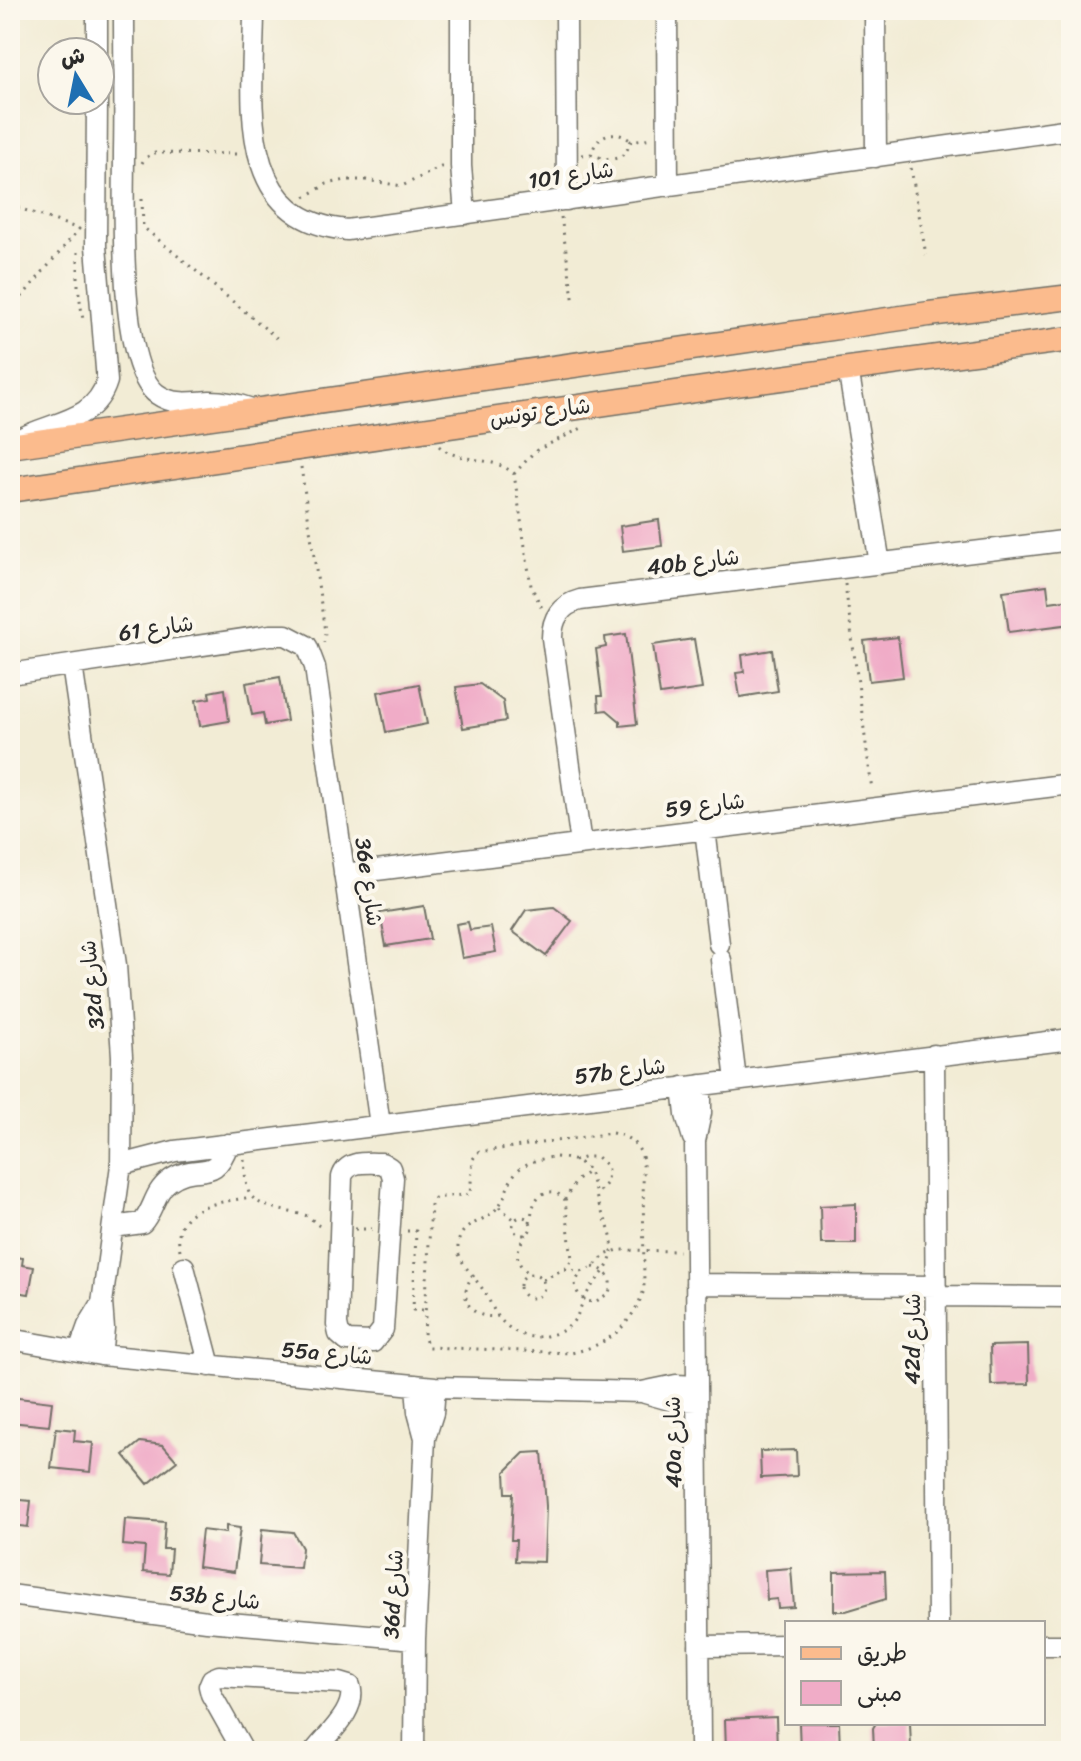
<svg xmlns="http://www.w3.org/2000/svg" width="1081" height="1761" viewBox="0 0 1081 1761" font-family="Sriracha,'Playpen Sans Arabic',sans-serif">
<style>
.building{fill:#f0acc7}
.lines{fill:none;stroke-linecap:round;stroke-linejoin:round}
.minor-casing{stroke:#716f66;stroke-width:23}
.major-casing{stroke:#716f66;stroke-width:27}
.path{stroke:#716f66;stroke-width:3;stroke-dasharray:2 6;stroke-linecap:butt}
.minor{stroke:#fff;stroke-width:20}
.major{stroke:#fbbb8d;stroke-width:24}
.labels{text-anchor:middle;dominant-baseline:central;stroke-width:8;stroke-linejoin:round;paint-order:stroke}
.street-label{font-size:22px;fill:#2b2b2b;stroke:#fbf7ec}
</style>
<rect width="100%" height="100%" fill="#fbf7ec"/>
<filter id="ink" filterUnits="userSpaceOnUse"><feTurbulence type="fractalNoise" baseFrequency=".0125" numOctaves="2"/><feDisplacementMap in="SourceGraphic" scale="16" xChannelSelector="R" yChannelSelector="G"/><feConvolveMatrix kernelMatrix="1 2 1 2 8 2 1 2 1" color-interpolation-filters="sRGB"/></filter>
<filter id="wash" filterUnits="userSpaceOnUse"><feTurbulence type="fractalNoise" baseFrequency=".006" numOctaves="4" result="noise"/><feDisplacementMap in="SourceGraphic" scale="32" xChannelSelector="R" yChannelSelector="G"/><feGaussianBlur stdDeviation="1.8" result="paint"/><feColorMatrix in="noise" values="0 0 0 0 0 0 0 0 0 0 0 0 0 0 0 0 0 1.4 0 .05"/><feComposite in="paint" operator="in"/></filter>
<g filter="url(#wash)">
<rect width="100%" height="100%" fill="#f2ecd5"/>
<g id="blocks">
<path class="building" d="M659 520 662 546 623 551 620 526Z
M1047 585 1049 602 1071 599V624L1009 632 1003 591Z
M626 634 637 724 620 726V721L607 710 599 711 598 696H602L596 649 606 647 605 637Z
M898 637 903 677 869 681 864 641Z
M694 639 702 689 660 695 653 645Z
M772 650 778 691 740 697 736 673 744 672 742 655Z
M280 677 287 721 265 725 263 713 252 715 246 683Z
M419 684 427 724 386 732 378 692Z
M480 684 503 701 506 721 463 728 456 687Z
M225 689 229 721 200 726 196 700 210 698 209 692Z
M424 906 430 939 386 946 380 913Z
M554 907 572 921 546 956 512 931 526 910Z
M468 922 470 930 491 927 496 952 462 958 456 924Z
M856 1204V1244H821L820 1206Z
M10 1256 23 1258 22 1265 34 1267 29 1294 16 1292V1296L10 1295Z
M1028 1345 1029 1384 991 1385 990 1346Z
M10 1397 52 1402 49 1426 10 1422Z
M56 1428 75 1430 74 1441 93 1443 90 1472 51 1468Z
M140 1442 163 1445 177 1461 148 1484 124 1455Z
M796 1450 797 1476 761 1478 760 1451Z
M542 1452 546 1506 544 1562 515 1561 516 1540H511L513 1493H506L505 1472 524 1453Z
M10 1499 31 1501 28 1527 10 1525Z
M125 1519 165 1522 163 1549H171L169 1574 143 1572 145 1547 123 1545Z
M226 1526 240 1528 234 1572 198 1567 202 1530 226 1533Z
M262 1529 293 1532 302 1548 300 1568 259 1565Z
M791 1568 794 1607 778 1608 777 1599 767 1600 765 1570Z
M885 1571 886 1599 846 1611H834V1572Z
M776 1717 777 1751H726L725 1719Z
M799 1723H839L840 1749 800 1751Z
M876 1723H910L911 1747 874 1749 873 1728Z"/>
</g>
</g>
<g filter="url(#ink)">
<use href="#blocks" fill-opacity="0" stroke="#716f66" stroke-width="2"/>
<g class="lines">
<g class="minor-casing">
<path id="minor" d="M124 10C124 57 125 104 124 151 124 199 117 365 157 394 174 406 191 402 210 401 224 401 238 404 252 409
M254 10C254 93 231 219 347 230L1071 129
M461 10V166L465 214
M566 10 567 200
M667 10 668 186
M875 10 876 157
M97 52V10
M848 368 880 564
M16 441C49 421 94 424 107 381L96 246 97 100
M72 665 116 965 122 1056 121 1165 102 1303 104 1329 101 1355
M10 674 270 635H286L307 646 315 667 380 1125
M705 829 719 944
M581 844 552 638C552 618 561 605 580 600L1071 540
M344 874 1071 784
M721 960 736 1080
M934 1055 938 1623
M683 1087 686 1115 693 1138
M382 1163 390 1168 393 1178 383 1329 373 1342 347 1341 339 1334 337 1325 342 1177C347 1160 366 1163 382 1163Z
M121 1165 175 1151 1071 1039
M113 1227 142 1223C154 1210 154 1192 169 1181 197 1160 214 1186 228 1144
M184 1267 210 1366
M696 1284 936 1286
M936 1296 1071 1297
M10 1339 101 1355 435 1387 642 1392 676 1385 697 1386
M79 1351 88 1326 102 1303
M416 1385 418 1412 425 1438
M645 1393 670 1400 697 1401
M10 1595 207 1621 415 1639
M1043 1645H1071
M699 1646 787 1645
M700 1743 695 1141 701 1113V1085
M243 1751 211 1694 209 1686 212 1679 219 1676 340 1683 350 1686C358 1709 328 1734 315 1751
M414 1751 415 1639 425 1438 433 1413 435 1387"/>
</g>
<g class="major-casing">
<path id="major" d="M10 446 929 314 1071 297
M10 490 744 383 1071 339"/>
</g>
<path class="path" d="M591 154C610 162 624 162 631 141L652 138
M582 155 591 154C598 134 612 128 630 140
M142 163 145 158 155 153 242 154
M911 168 926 255
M305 197 327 184 346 180H366L402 186 443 166
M142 199 143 227 278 339
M10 205 79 229 10 311
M561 217 574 304
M78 252V287L83 320
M439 446C459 464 494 455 514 474L531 586 542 608
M301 467 325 632 324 642
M514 474 535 451 586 426
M845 584 872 790
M612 1133C629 1136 639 1144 643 1160L644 1290C631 1326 609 1345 571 1353L428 1347 424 1336 431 1205 435 1198 470 1194 473 1159 478 1152Z
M556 1157C591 1161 589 1170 597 1199 602 1216 614 1232 612 1251 611 1269 596 1278 588 1292 581 1302 580 1315 571 1324 566 1330 558 1333 550 1335 521 1343 500 1326 489 1300 481 1282 459 1265 458 1249 457 1222 484 1224 497 1208 508 1196 507 1177 522 1167 532 1160 545 1158 556 1157Z
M244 1159C245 1169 245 1181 248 1190 253 1208 289 1211 304 1215 313 1217 314 1226 324 1227
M574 1161 586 1157H597L608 1167 607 1183 596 1195
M565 1200 576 1181 590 1170
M499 1207 515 1220
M513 1226a9 9 0 1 1 18 0a9 9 0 1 1-18 0Z
M530 1222C533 1205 535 1190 556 1192L565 1200 572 1259 568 1267 542 1280
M355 1229H372
M407 1231H416L413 1310H425
M526 1234C516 1251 512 1261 530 1274
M180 1250C170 1204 220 1203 251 1197
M593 1267C607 1269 613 1279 609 1293L595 1302C583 1302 576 1295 575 1283L581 1272 593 1267 605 1255 618 1250 679 1251
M565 1269 581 1272
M520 1286a12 12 0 1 1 24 0a12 12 0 1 1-24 0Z
M474 1275C455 1295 471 1321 498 1316"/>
<use href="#minor" class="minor"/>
<use href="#major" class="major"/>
</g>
</g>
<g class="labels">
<g class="street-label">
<text transform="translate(571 175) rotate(-8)">شارع 101</text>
<text transform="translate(540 412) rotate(-8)">شارع تونس</text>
<text transform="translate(693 562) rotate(-7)">40b شارع</text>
<text transform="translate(156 628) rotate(-8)">شارع 61</text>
<text transform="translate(705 805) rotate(-7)">شارع 59</text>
<text transform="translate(369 882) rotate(82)">36e شارع</text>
<text transform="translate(92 985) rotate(-96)">32d شارع</text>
<text transform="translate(620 1071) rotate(-7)">57b شارع</text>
<text transform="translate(912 1339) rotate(-90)">42d شارع</text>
<text transform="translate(327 1353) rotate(5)">55a شارع</text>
<text transform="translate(673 1442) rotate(-91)">40a شارع</text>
<text transform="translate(393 1594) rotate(-87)">36d شارع</text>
<text transform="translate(215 1597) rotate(6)">53b شارع</text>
</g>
</g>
<rect width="1081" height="1761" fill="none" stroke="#fbf7ec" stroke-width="40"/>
<rect x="785" y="1621" width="260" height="104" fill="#fbf7ec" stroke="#a8a59f" stroke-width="2"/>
<rect x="801" y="1647" width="40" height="12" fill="#fbbb8d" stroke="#a8a59f" stroke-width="2"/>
<text x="857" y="1661" font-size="24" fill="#2b2b2b">طريق</text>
<rect x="801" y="1681" width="40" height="24" fill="#f0acc7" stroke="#a8a59f" stroke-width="2"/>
<text x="857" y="1701" font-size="24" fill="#2b2b2b">مبنى</text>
<g transform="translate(76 76) rotate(350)"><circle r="38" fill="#fbf7ec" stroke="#a8a59f" stroke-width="2"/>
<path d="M0-6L14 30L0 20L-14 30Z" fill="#1f6fb2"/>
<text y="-12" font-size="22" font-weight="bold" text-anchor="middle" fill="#2b2b2b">ش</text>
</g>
</svg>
